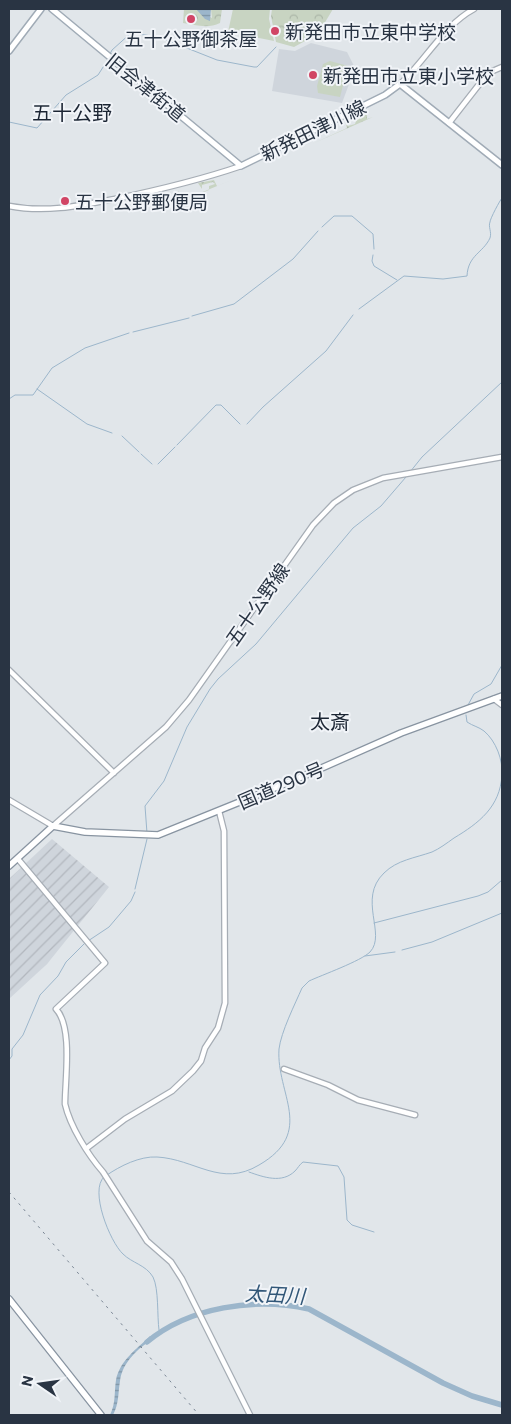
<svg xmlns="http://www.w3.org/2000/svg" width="511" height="1424" viewBox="0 0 511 1424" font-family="Commissioner,'Noto Sans JP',sans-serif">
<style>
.built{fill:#cfd5dc}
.industrial{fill:url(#industrial-furrows)}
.grass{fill:url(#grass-dots)}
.forest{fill:url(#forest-crowns)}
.green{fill:#c8d4c2}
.water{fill:url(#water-rules)}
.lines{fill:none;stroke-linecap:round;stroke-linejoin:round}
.stream{stroke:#9cb6cb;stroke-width:1}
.river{stroke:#9cb6cb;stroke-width:5.5}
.secondary-casing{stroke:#a6adb5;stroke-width:7}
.primary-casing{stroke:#a0abb6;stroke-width:8}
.highway-casing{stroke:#8894a1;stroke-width:8}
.secondary{stroke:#fff;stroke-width:4.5}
.primary{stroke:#fff;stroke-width:5}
.highway{stroke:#fff;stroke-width:5.5}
.rail{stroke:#7a8694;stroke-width:1;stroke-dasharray:2.5 5;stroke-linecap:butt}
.poi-dot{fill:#d14565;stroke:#f1f4f8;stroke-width:2}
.labels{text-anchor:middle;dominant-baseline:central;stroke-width:4;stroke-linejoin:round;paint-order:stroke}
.poi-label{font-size:19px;fill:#293443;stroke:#f1f4f8;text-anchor:start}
.street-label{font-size:19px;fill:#293443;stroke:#f1f4f8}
.neighbourhood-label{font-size:20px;fill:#1b2533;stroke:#f1f4f8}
.water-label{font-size:20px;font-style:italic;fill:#325778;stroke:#f1f4f8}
</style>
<defs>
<pattern id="industrial-furrows" width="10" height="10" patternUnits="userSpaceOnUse" patternTransform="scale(1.25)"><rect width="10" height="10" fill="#cfd5dc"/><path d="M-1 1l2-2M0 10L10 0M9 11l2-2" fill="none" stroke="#b2b7be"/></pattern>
<pattern id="grass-dots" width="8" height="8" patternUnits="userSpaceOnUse" patternTransform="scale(1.25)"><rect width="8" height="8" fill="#c8d4c2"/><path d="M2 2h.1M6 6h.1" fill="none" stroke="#acb7a8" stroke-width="1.8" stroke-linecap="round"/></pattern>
<pattern id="forest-crowns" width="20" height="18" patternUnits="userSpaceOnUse" patternTransform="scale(1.25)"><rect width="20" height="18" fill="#c8d4c2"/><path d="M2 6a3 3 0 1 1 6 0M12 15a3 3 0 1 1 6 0" fill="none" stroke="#acb7a8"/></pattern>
<pattern id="water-rules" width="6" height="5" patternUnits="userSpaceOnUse" patternTransform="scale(1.25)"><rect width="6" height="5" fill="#9cb6cb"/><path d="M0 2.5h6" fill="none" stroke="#7f95a6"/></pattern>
</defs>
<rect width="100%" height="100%" fill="#e1e6ea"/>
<path class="built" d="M311 43 347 52 355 68 342 103 272 91 279 49 295 51Z"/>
<path class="industrial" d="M52 839 109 887 47 964 9 999V879Z"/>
<path class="grass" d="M354 113 359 114V118L361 115H367V119L373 117 312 144 347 128 344 117 350 114 344 118 348 126 355 124 358 115 352 119V114Z
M246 174 169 206 172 204 169 205V202L179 198 178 190 182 201 209 190V186L215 184 213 182 202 185V189L198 183 214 180 217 186Z"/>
<path class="forest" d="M184 9H196L212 18 211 9H222L220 23C208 29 195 25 183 23Z
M272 9H333L318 34 294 47 276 42 271 16Z"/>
<path class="green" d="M233 9H270L269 19 274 41 228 32Z
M330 61 348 66 340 97 318 93 317 86 323 64Z"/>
<path class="water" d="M196 9H211L210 21 205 19Z
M150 1336 153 1339C138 1348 122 1363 120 1381 118 1393 119 1404 113 1415H110C116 1403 114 1393 116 1380 120 1360 137 1349 150 1336Z"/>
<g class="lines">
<path class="stream" d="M110 54 112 50 131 33 159 37 217 60 254 67H257L276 47
M9 122 37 128 66 95 98 75 109 58
M322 227 334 216H352L373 234 374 249
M373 255 372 261 374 266 397 280
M359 309 404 276 443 279 467 276C468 255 483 253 490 238 492 232 488 227 490 222 490 219 500 200 502 198
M192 316 234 304 293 259 318 231
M133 332 189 318
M37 389 87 424 112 433
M9 399 15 395H33L52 368 85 348 129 333
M247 424 263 407 326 351 353 315
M122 436 139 452
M177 445 216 405H221L240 424
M141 454 152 464
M158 464 175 447
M410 472 422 457 502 382
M468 705 474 694 491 684 502 665
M147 833 145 806 164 781 187 727 210 689 218 679 256 644 353 528 381 506 406 477
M135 889 147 839
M374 923 478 896 488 892 502 880
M88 941 109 927 131 901 135 892
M402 950 432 942 502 913
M365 956 395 952
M9 1060 12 1056V1049L23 1035 40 995 58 976 66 962 85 943
M249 1172C263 1177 282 1184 295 1171 298 1168 299 1165 303 1162L338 1166 344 1177 347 1220 352 1225 374 1232
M107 1175C120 1166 140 1156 157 1157 195 1159 221 1188 259 1165 316 1132 276 1094 279 1049 281 1032 295 1004 302 988L309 981C322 975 361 961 370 952 387 934 357 899 384 873 397 860 415 858 432 852 439 849 447 843 454 838 479 823 500 807 502 775 503 760 496 741 484 731 479 727 473 726 467 722L466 715
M104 1177C89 1190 110 1242 123 1254 132 1263 146 1265 153 1277 159 1289 157 1316 159 1330"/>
<path class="river" d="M147 1342C189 1307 255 1297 309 1309L443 1383 472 1396 502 1405"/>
<g class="secondary-casing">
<path id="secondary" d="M400 84C425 61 444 25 474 9
M449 123 488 73 502 67
M9 206C45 213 79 206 115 199 158 190 200 180 241 166
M9 670 114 773
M494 699 502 705
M9 800 53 826 166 727 189 700 313 525 334 503 353 490 383 478 502 457
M18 859 105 963 56 1009C73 1027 65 1079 65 1104 70 1126 88 1155 103 1172L147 1241 171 1262 182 1279 250 1415
M284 1069 328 1085 358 1100 415 1115
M87 1148 125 1119 172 1091 193 1071 201 1061 205 1048 218 1028 225 1003 224 831 219 811"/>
</g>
<g class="primary-casing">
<path id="primary" d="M52 9 241 166 385 95 400 84 502 165
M9 51 41 9"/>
</g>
<g class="highway-casing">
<path id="highway" d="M9 866 53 826 85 832 158 835 299 778 401 733 502 696
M9 1299 101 1415"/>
</g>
<use href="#secondary" class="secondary"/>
<use href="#primary" class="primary"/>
<use href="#highway" class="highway"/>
<path class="rail" d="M9 1192 199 1415"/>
</g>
<g class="poi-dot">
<circle cx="191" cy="19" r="5"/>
<circle cx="275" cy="31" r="5"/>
<circle cx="313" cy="75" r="5"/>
<circle cx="65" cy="201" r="5"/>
</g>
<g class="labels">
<g class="poi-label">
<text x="285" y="31">新発田市立東中学校</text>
<text x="191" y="38" text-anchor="middle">五十公野御茶屋</text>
<text x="323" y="75">新発田市立東小学校</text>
<text x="75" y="201">五十公野郵便局</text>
</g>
<g class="street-label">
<text transform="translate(146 87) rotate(39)">旧会津街道</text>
<text transform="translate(313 130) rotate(-26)">新発田津川線</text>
<text transform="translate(257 604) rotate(-55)">五十公野線</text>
<text transform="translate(281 785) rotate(-23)">国道290号</text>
</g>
<g class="neighbourhood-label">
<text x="72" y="112">五十公野</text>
<text x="330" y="721">太斎</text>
</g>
<g class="water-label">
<text transform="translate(275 1294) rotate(3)">太田川</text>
</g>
</g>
<rect width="511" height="1424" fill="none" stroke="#293443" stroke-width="20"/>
<g transform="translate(40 1384) rotate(283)" stroke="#f1f4f8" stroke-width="4" paint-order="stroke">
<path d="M0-4L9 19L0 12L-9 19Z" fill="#293443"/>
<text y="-8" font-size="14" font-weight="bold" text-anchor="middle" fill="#293443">N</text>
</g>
</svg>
